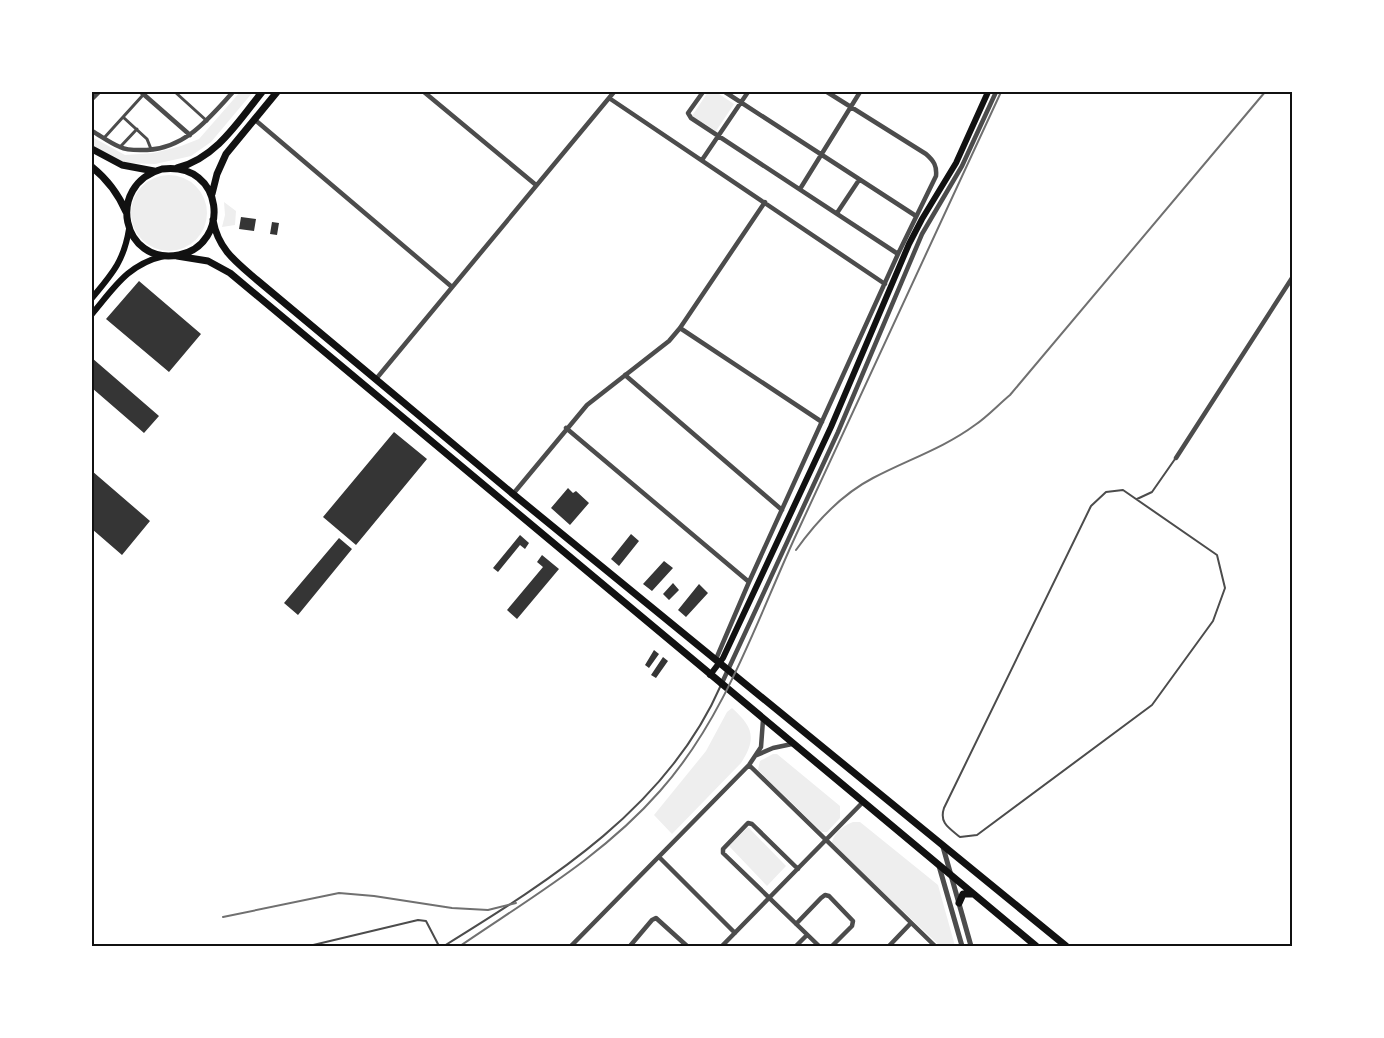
<svg xmlns="http://www.w3.org/2000/svg" width="1384" height="1038" viewBox="0 0 1384 1038" font-family="'Golos Text',sans-serif">
<style>
.green{fill:#eee}
.building{fill:#353535}
.lines{fill:none;stroke-linecap:round;stroke-linejoin:round}
.service{stroke:#4c4c4c;stroke-width:2}
.pedestrian{stroke:#4c4c4c;stroke-width:3}
.minor{stroke:#4c4c4c;stroke-width:4.5}
.tertiary{stroke:#4c4c4c;stroke-width:5}
.secondary{stroke:#111;stroke-width:6}
.primary{stroke:#111;stroke-width:7}
.rail{stroke:#707070;stroke-width:2}
.neatline{fill:none;stroke:#111;stroke-width:2}
</style>
<rect width="100%" height="100%" fill="#fff"/>
<path class="green" d="M240 92H253L211 142 191 156 155 164 123 163 92 146V137L125 155 154 153 181 146 199 139Z
M708 92H716L734 104 716 131 692 116Z
M131 213a38 38 0 1 1 76 0a38 38 0 1 1-76 0Z
M224 202 236 211 235 225 222 227 225 215Z
M732 708C753 727 757 738 741 763L672 834 654 815 706 751 727 712Z
M773 754H777L840 806V818L827 832H822L758 770 760 761Z
M853 822H860L938 885 955 946H940L832 844C832 835 844 825 853 822Z
M748 827 786 866 767 886 729 846Z"/>
<path class="building" d="M241 217 256 219 254 231 239 229Z
M272 222 279 223 277 235 270 234Z
M139 281 201 334 169 372 106 319Z
M92 358 159 416 144 433 92 388Z
M394 432 427 459 356 545 323 517Z
M92 471 150 521 122 555 92 529Z
M568 488 573 493 576 491 589 503 570 525 551 508Z
M631 534 639 541 619 566 611 559Z
M520 535 529 543 525 549 520 545 498 572 493 568Z
M339 538 352 549 298 615 284 603Z
M542 555 559 569 517 619 507 610 543 567 537 562Z
M664 561 673 568 652 591 643 584Z
M673 583 679 590 669 600 663 594Z
M699 584 708 593 686 617 678 610Z
M654 650 659 654 649 668 645 665Z
M663 657 668 661 656 678 651 675Z"/>
<g class="lines">
<path class="service" d="M1123 490 1217 555 1225 588 1213 621 1152 705 977 835 960 837C949 828 939 823 944 808L1091 506 1106 492Z
M1137 499 1152 492 1175 459
M309 946 418 920 426 921 439 946
M444 946C552 879 668 807 721 685"/>
<path class="pedestrian" d="M175 92 207 121
M123 117 147 139 151 149
M104 138 143 95
M121 146 137 129"/>
<path class="minor" d="M141 92 190 135
M424 92 536 185
M703 92 688 113 691 118 898 254
M725 92 916 216
M609 98 885 284
M92 99 99 92
M254 119 452 287
M92 131C101 136 110 143 120 147 128 151 138 150 147 150 186 148 209 118 233 92
M702 160 748 92
M800 189 860 92
M837 213 859 180
M680 328 822 422
M625 375 782 510
M376 379 614 92
M566 428 749 582
M1176 458 1292 278
M513 494 587 405 669 341 680 328 765 202
M716 659 749 582 898 254 936 176C937 166 934 161 926 154L827 92
M721 685 838 432 922 234 962 166 996 92
M757 755 773 748 792 744
M749 765 935 946
M659 857 735 933
M798 869 752 824 748 823 723 849V853L819 946
M796 924 821 898 825 895 829 896 853 921 852 926 832 946
M571 946 749 765 761 747 763 720
M630 946 652 920 656 918 687 946
M722 946 863 802
M796 946 807 935
M889 946 911 923"/>
<path class="tertiary" d="M943 847 971 946
M939 866 962 946"/>
<path class="secondary" d="M92 298C112 274 124 261 129 229
M92 314C114 288 128 264 164 256
M710 675 723 658 831 427 909 244 922 219 956 163 988 92"/>
<path class="primary" d="M92 149 122 165 154 171
M92 167C108 180 118 193 126 212
M177 168C216 158 238 122 262 92
M162 169C225 161 231 245 179 255 122 266 105 185 162 169Z
M212 194 217 174 226 154 277 92
M213 220C218 249 236 262 257 280L513 494 1066 946
M177 256 208 261 230 273 1036 946
M959 903 963 894H973"/>
<path class="rail" d="M796 550C816 522 842 494 873 478 907 460 944 448 975 425 987 417 998 405 1010 395L1265 92
M223 917 339 893 374 896 452 908 488 910 516 903
M460 946C530 898 603 856 660 791 725 718 756 622 796 535 864 387 934 240 1001 92"/>
</g>
<rect width="1384" height="1038" fill="none" stroke="#ffffff" stroke-width="186"/>
<rect x="93" y="93" width="1198" height="852" class="neatline"/>
</svg>
